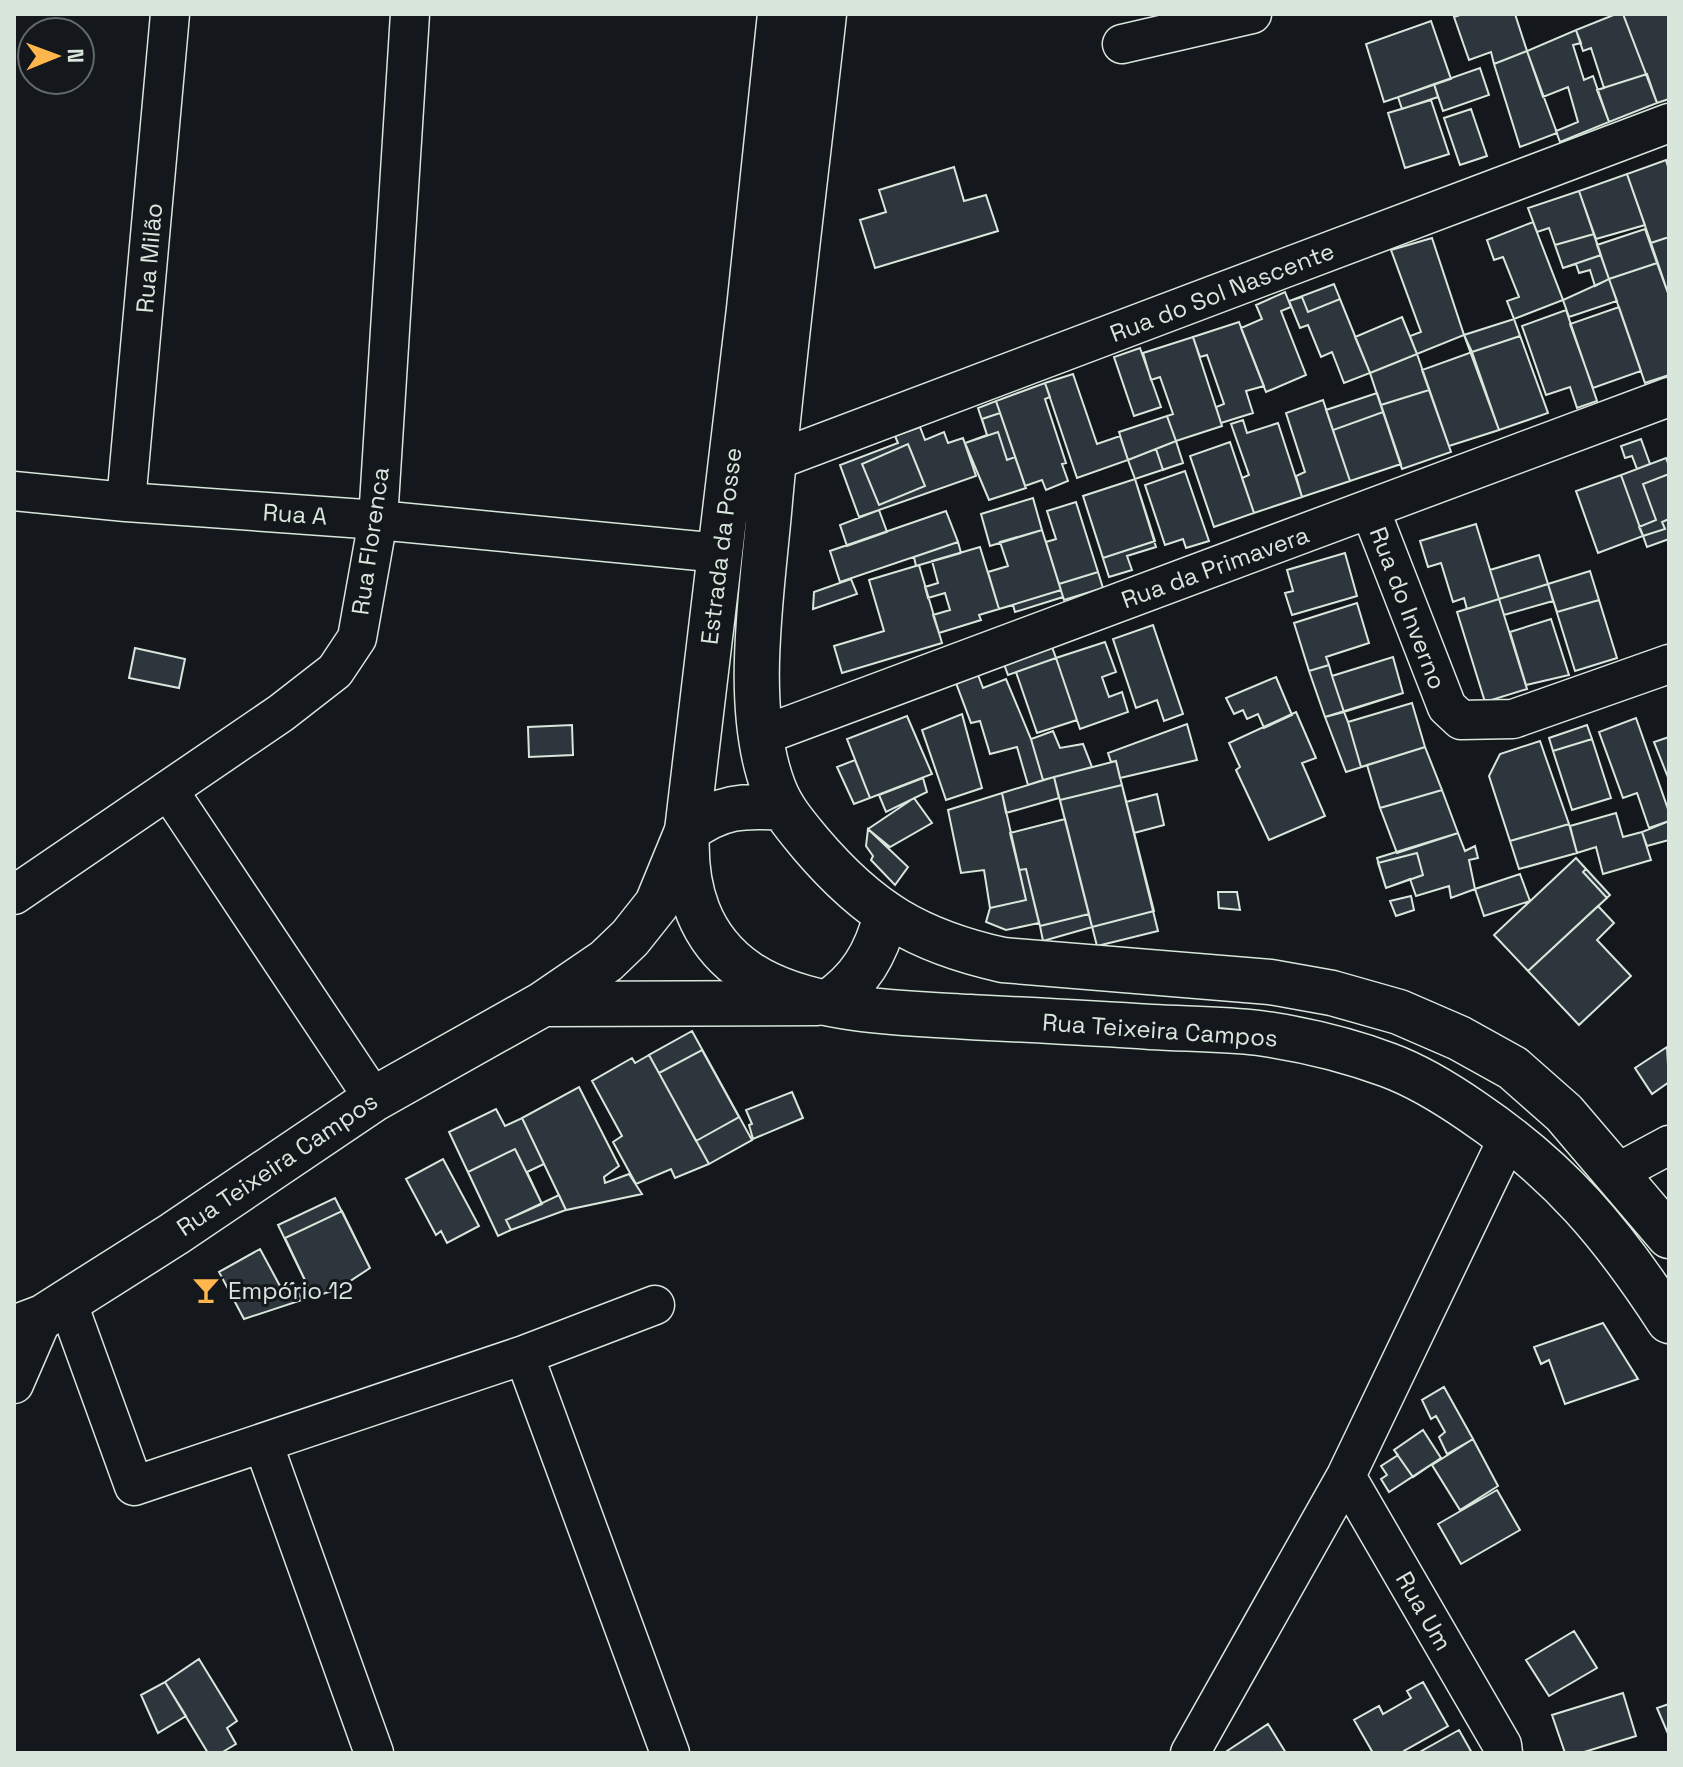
<svg xmlns="http://www.w3.org/2000/svg" width="1683" height="1767" viewBox="0 0 1683 1767" font-family="'Space Grotesk',sans-serif">
<style>
.building{fill:#2c363c;stroke:#d8e6dc;stroke-width:2}
.lines{fill:none;stroke-linecap:round;stroke-linejoin:round}
.minor-casing{stroke:#d8e6dc;stroke-width:41}
.tertiary-casing{stroke:#d8e6dc;stroke-width:47}
.primary-casing{stroke:#d8e6dc;stroke-width:47}
.minor{stroke:#14181c;stroke-width:38}
.tertiary{stroke:#14181c;stroke-width:44}
.primary{stroke:#14181c;stroke-width:44}
.labels{text-anchor:middle;dominant-baseline:central;stroke-width:6;stroke-linejoin:round;paint-order:stroke}
.street-label{font-size:24px;fill:#d8e6dc;stroke:#14181c}
.poi-label{font-size:24px;fill:#d8e6dc;stroke:#14181c;text-anchor:start}
</style>
<rect width="100%" height="100%" fill="#14181c"/>
<path class="building" d="M1463 14H1515L1527 51 1494 64 1491 52 1469 60 1454 17Z
M1616 14H1623L1657 103 1609 122 1597 90 1604 88 1591 48 1583 51 1576 30Z
M1623 14H1669V99L1657 103Z
M1431 21 1451 79 1384 102 1366 44Z
M1576 30 1581 43 1573 45 1584 80 1593 76 1609 122 1560 142 1556 131 1578 122 1568 87 1543 97 1527 51Z
M1527 51 1557 133 1520 147 1494 64Z
M1480 68 1489 95 1443 111 1434 84Z
M1647 74 1657 103 1609 122 1597 90Z
M1434 84 1438 97 1402 109 1398 97Z
M1431 100 1449 154 1405 168 1388 113Z
M1471 109 1487 156 1460 165 1444 118Z
M1666 160 1669 170V237L1651 243 1627 174Z
M954 167 964 201 986 195 998 231 875 268 860 220 886 212 879 190Z
M1627 174 1645 225 1596 239 1579 191Z
M1579 191 1609 279 1595 286 1590 270 1579 273 1576 264 1563 268 1549 228 1537 232 1528 208Z
M1533 222 1563 300 1514 319 1507 301 1519 297 1503 257 1494 260 1487 240Z
M1645 229 1657 263 1609 279 1597 245Z
M1594 234 1601 255 1563 268 1555 245Z
M1669 237V296L1651 243Z
M1669 237V296L1651 243Z
M1432 238 1464 335 1417 354 1410 336 1421 332 1391 250Z
M1657 263 1669 296V375L1645 383 1609 279Z
M1609 279 1617 301 1569 317 1563 300Z
M1334 284 1370 373 1344 383 1332 352 1321 357 1308 325 1300 328 1289 301Z
M1285 292 1291 307 1281 311 1306 375 1266 392 1241 328 1262 319 1256 305Z
M1302 297 1308 312 1340 299 1370 373 1344 383 1332 352 1321 357 1308 325 1300 328 1289 301Z
M1619 307 1641 371 1593 388 1570 324Z
M1566 310 1597 401 1577 408 1570 387 1546 395 1522 326Z
M1402 317 1417 354 1370 373 1355 337Z
M1514 319 1520 336 1472 352 1464 335Z
M1514 319 1548 413 1499 430 1464 335Z
M1239 322 1264 386 1246 391 1253 413 1221 423 1216 407 1224 404 1207 355 1200 357 1193 337Z
M1193 337 1222 426 1176 441 1167 416 1173 414 1160 377 1151 380 1143 353Z
M1140 348 1161 407 1134 416 1114 357Z
M1472 352 1499 430 1449 446 1422 370Z
M1417 354 1451 452 1402 469 1370 373Z
M1073 374 1097 444 1120 436 1128 460 1077 478 1045 383Z
M1045 383 1050 397 1045 399 1066 463 1062 464 1068 481 1046 490 1042 480 1025 486 996 401Z
M1429 390 1451 452 1402 469 1381 405Z
M1377 393 1401 464 1350 481 1326 410Z
M1323 400 1350 481 1302 497 1296 476 1305 472 1286 413Z
M996 401 1026 488 989 500 965 443 987 435 978 408Z
M1383 412 1401 464 1350 481 1333 430Z
M1000 413 1026 488 989 500 965 443 987 435 982 419Z
M1167 416 1176 441 1128 460 1119 432Z
M1243 420 1247 433 1278 423 1302 497 1254 513 1242 478 1249 475 1231 424Z
M920 427 925 440 944 432 948 443 963 438 976 476 859 517 840 465 898 443 895 436Z
M998 432 1007 460 1015 457 1026 488 989 500 965 443Z
M1641 439 1650 464 1637 469 1632 456 1625 458 1621 446Z
M1176 441 1183 463 1135 479 1128 460Z
M1176 441 1183 463 1163 470 1156 449Z
M1230 442 1254 513 1214 527 1190 456Z
M908 444 925 486 879 505 862 464Z
M1666 458 1669 466V539L1647 547 1621 475Z
M1185 471 1209 541 1186 548 1183 539 1165 545 1145 485Z
M1669 474V519L1662 522 1665 529 1643 536 1639 527 1656 520 1643 484Z
M1621 475 1643 536 1598 553 1576 491Z
M1135 479 1155 541 1103 558 1083 496Z
M1135 479 1156 547 1127 556 1132 570 1109 577 1083 496Z
M1033 498 1042 530 990 546 981 514Z
M1076 502 1098 572 1059 584 1046 542 1056 539 1047 511Z
M879 510 887 532 847 546 840 525Z
M946 511 958 542 840 582 830 551Z
M1669 519V539L1647 547 1643 536 1665 529 1662 522Z
M1476 524 1499 599 1467 609 1464 598 1453 602 1441 563 1428 567 1420 541Z
M1042 530 1063 597 1015 612 1013 605 999 609 988 572 1008 566 1000 542Z
M1042 530 1061 590 999 609 988 572 1008 566 1000 542Z
M958 542 961 553 916 566 914 557Z
M980 547 999 609 979 615 981 620 939 633 933 615 950 610 945 593 928 598 925 587 938 583 932 561Z
M1345 553 1357 596 1292 615 1285 593 1293 591 1287 570Z
M1539 555 1548 584 1499 599 1490 570Z
M919 565 942 643 842 673 834 646 884 631 869 580Z
M1590 571 1599 600 1557 612 1548 584Z
M1590 571 1617 658 1575 671 1548 584Z
M1098 572 1103 588 1064 600 1059 584Z
M851 579 857 594 813 609 814 592Z
M1548 584 1553 601 1504 615 1499 599Z
M1499 599 1527 689 1485 702 1457 612Z
M1357 603 1369 643 1326 657 1329 665 1309 671 1294 623Z
M1551 619 1569 675 1526 685 1510 632Z
M1153 625 1183 714 1164 721 1157 700 1136 708 1113 639Z
M1105 642 1116 672 1102 677 1109 697 1122 692 1128 712 1080 729 1056 658Z
M1052 647 1056 658 1008 675 1004 664Z
M135 648 185 659 179 688 129 678Z
M1393 657 1403 693 1344 712 1332 676Z
M1393 657 1403 693 1325 717 1309 671 1329 665 1332 676Z
M1056 658 1077 720 1037 733 1016 672Z
M978 675 983 688 1006 679 1031 739 1043 780 1028 785 1017 747 990 754 980 721 971 723 956 683Z
M1276 677 1292 715 1264 728 1258 714 1247 719 1243 710 1234 714 1226 698Z
M1412 703 1425 747 1346 772 1325 717 1344 712 1348 722Z
M1412 703 1425 747 1361 767 1348 722Z
M1296 712 1316 758 1302 763 1325 816 1269 840 1236 770 1240 767 1229 743Z
M962 714 982 788 946 800 922 730Z
M907 716 932 774 870 798 847 739Z
M1636 718 1669 812V821L1649 828 1637 793 1623 798 1599 732Z
M1187 724 1197 760 1120 778 1116 761 1111 762 1108 753Z
M572 725 573 755 529 757 528 727Z
M1587 725 1592 739 1553 751 1549 738Z
M1053 731 1060 748 1083 744 1092 767 1043 780 1031 739Z
M1669 737V780L1654 742Z
M1592 739 1611 798 1572 810 1553 751Z
M1540 741 1569 824 1510 841 1489 776 1500 754Z
M1425 747 1442 790 1380 808 1367 765Z
M855 760 870 798 854 804 837 767Z
M1116 761 1158 931 1097 946 1054 777Z
M1054 777 1059 798 1006 813 1002 793Z
M923 778 927 792 886 812 879 795Z
M1122 785 1154 911 1092 927 1060 800Z
M1442 790 1458 833 1397 853 1380 808Z
M1002 793 1026 900 990 908 984 870 961 873 948 810Z
M1157 794 1164 825 1134 833 1126 802Z
M914 798 932 823 890 847 868 829Z
M1616 813 1623 837 1642 832 1651 860 1603 874 1596 847 1577 853 1570 826Z
M1065 819 1089 914 1040 926 1026 869 1019 870 1010 833Z
M1669 821V840L1647 846 1642 832Z
M1569 824 1577 853 1519 869 1510 841Z
M868 829 908 867 895 885 871 860 873 856 866 846Z
M1458 833 1465 851 1475 846 1478 858 1469 860 1475 889 1451 898 1449 886 1416 896 1410 879 1386 888 1377 858Z
M1417 853 1423 875 1386 888 1378 863Z
M1576 858 1586 869 1583 872 1607 898 1528 971 1494 935Z
M1576 858 1610 895 1528 971 1494 935Z
M1026 869 1039 923 1006 930 986 922 990 908 1026 900 1019 870Z
M1520 874 1530 901 1484 916 1475 889Z
M1218 892H1237L1240 910 1219 908Z
M1411 896 1414 910 1396 916 1390 901Z
M1598 906 1614 923 1597 940 1631 976 1579 1025 1528 971Z
M1089 914 1092 927 1043 941 1040 926Z
M692 1031 752 1140 709 1164 649 1055Z
M1667 1047 1669 1082 1652 1094 1635 1068Z
M702 1050 739 1117 696 1141 659 1073Z
M649 1055 709 1164 675 1178 671 1169 636 1184 613 1142 622 1136 592 1081 632 1058 635 1063Z
M579 1087 619 1166 604 1177 605 1183 629 1174 642 1194 566 1210 522 1118Z
M792 1092 803 1118 753 1139 749 1125 752 1124 746 1110Z
M496 1109 505 1126 522 1118 544 1164 527 1172 542 1204 506 1220 511 1230 498 1236 449 1132Z
M515 1149 542 1204 506 1220 511 1230 498 1236 468 1172Z
M443 1159 479 1226 447 1243 441 1231 436 1235 406 1179Z
M559 1195 566 1210 511 1230 506 1220Z
M335 1198 370 1268 338 1289 313 1297 278 1225Z
M342 1211 370 1268 338 1289 313 1297 285 1238Z
M260 1249 280 1286 293 1283 302 1300 244 1319 219 1272Z
M1603 1323 1638 1379 1565 1404 1549 1360 1541 1364 1534 1347Z
M1444 1387 1473 1439 1447 1454 1439 1437 1445 1432 1436 1416 1431 1419 1422 1400Z
M1423 1430 1441 1458 1389 1492 1381 1479 1387 1475 1381 1466 1398 1455 1394 1450Z
M1423 1430 1441 1458 1413 1477 1394 1450Z
M1473 1439 1498 1486 1460 1510 1432 1465Z
M1497 1490 1520 1530 1461 1564 1438 1524Z
M1574 1631 1597 1668 1549 1696 1526 1660Z
M199 1659 237 1721 227 1728 236 1744 221 1753H208L165 1682Z
M165 1682 186 1716 158 1733 141 1695Z
M1423 1682 1448 1726 1404 1751 1405 1753H1373L1354 1720 1379 1706 1383 1714 1411 1698 1407 1691Z
M1623 1693 1636 1736 1581 1753H1565L1552 1715Z
M1669 1704V1736L1657 1708Z
M1268 1724 1286 1753H1228L1227 1751Z
M1459 1730 1472 1753H1418Z"/>
<g class="lines">
<g class="minor-casing">
<path id="minor" d="M1122 44 1252 14
M774 461 1669 123
M14 491 126 502 378 520 720 553
M126 502 170 14
M1370 509 1447 707 1461 720 1513 719 1669 664
M761 736 1669 397
M169 791 374 1099
M14 895 281 713 335 671 357 638 378 520 410 14
M1617 1173 1669 1145
M67 1301 134 1486 524 1355 655 1305
M524 1355 670 1753
M14 1384 43 1317
M263 1443 374 1753
M1346 1476 1502 1745 1503 1753
M1190 1753 1346 1476 1509 1136"/>
</g>
<g class="tertiary-casing">
<path id="tertiary" d="M543 1004 817 1003
M14 1328 43 1317 174 1234 374 1099 543 1004 606 961 630 938 657 904 687 831"/>
</g>
<g class="primary-casing">
<path id="primary" d="M780 14 749 309 687 831C684 887 698 939 748 973 807 1012 901 1013 970 1017 1030 1020 1091 1023 1151 1027 1187 1029 1224 1029 1259 1033 1302 1039 1348 1050 1388 1065 1418 1076 1447 1094 1473 1112 1560 1171 1612 1233 1669 1321
M824 14C806 176 785 338 770 501 763 587 742 707 774 789 782 810 797 827 811 844 868 911 917 941 1003 960L1270 982 1332 993 1399 1012 1459 1038 1513 1068 1564 1113 1669 1236
M687 831C720 806 743 805 783 808
M827 1003C860 981 876 954 886 915"/>
</g>
<use href="#minor" class="minor"/>
<use href="#tertiary" class="tertiary"/>
<use href="#primary" class="primary"/>
</g>
<defs>
<g id="bar-bare" transform="scale(2.16)"><path d="M-6-5H6L.8 .8V4.5H3.5V6h-7V4.5H-.8V.8Z" fill="#ffb74d" stroke="#14181c" stroke-width="2.5" paint-order="stroke"/></g>
</defs>
<g fill-rule="evenodd">
<use href="#bar-bare" x="206" y="1290"/>
</g>
<g class="labels">
<g class="street-label">
<text transform="translate(149 258) rotate(-85)">Rua Milão</text>
<text transform="translate(1222 292) rotate(-21)">Rua do Sol Nascente</text>
<text transform="translate(295 514) rotate(4)">Rua A</text>
<text transform="translate(370 541) rotate(-82)">Rua Florenca</text>
<text transform="translate(721 546) rotate(-83)">Estrada da Posse</text>
<text transform="translate(1215 567) rotate(-20)">Rua da Primavera</text>
<text transform="translate(1408 608) rotate(69)">Rua do Inverno</text>
<text transform="translate(1160 1030) rotate(4)">Rua Teixeira Campos</text>
<text transform="translate(277 1164) rotate(-34)">Rua Teixeira Campos</text>
<text transform="translate(1424 1611) rotate(60)">Rua Um</text>
</g>
<g class="poi-label">
<text x="228" y="1290">Empório 12</text>
</g>
</g>
<rect width="1683" height="1767" fill="none" stroke="#d8e6dc" stroke-width="32"/>
<g transform="translate(56 56) rotate(89)"><circle r="38" fill="#14181c" stroke="#626a69" stroke-width="2"/>
<path d="M0-6L14 30L0 20L-14 30Z" fill="#ffb74d"/>
<text y="-12" font-size="22" font-weight="bold" text-anchor="middle" fill="#d8e6dc">N</text>
</g>
</svg>
